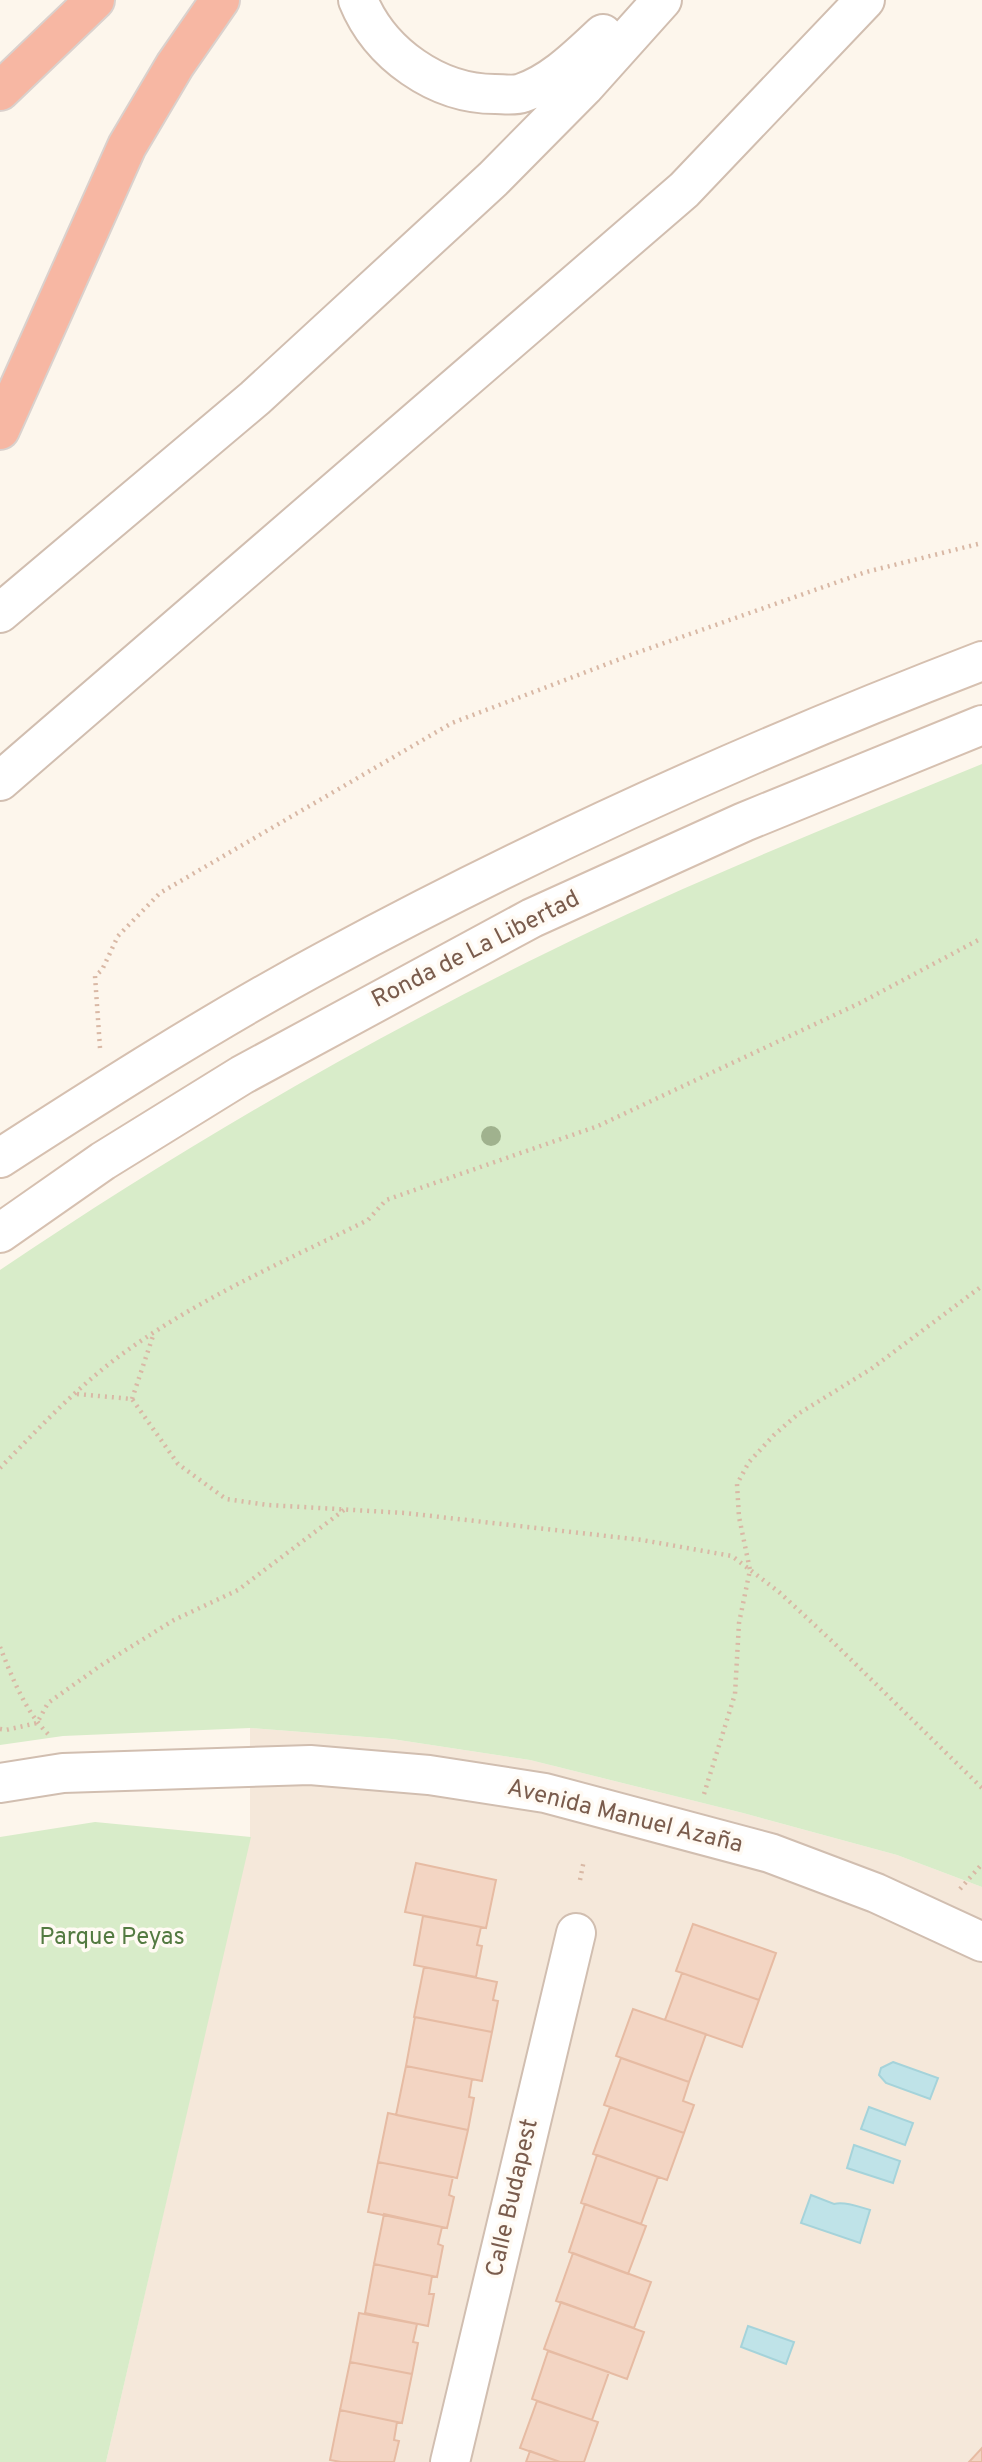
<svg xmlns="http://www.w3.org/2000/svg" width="982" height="2462" viewBox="0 0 982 2462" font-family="Overpass,sans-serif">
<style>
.residential{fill:#f5e8da}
.green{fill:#d8ecc9}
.water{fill:#bfe3e8;stroke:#a5d3da;stroke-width:2}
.building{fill:#f3d5c3;stroke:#e6bba3;stroke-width:2}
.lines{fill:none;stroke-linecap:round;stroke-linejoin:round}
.minor-casing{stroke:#d1beb0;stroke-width:42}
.tertiary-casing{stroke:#d1beb0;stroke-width:42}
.secondary-casing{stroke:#d6c0b0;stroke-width:42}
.motorway-casing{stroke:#dad1cd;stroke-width:42}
.path{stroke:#d9b8a5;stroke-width:4.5;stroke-dasharray:2 5;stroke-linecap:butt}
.minor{stroke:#fff;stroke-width:38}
.tertiary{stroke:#fff;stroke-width:38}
.secondary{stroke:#fff;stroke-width:38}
.motorway{stroke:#f7b7a3;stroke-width:38}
.tree{fill:#a0b28e}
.labels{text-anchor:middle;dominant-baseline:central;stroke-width:7;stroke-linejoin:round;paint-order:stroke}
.street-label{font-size:24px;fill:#7a5c4d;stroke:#fffaf3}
.park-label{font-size:24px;fill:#537a41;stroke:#fffaf3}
</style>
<rect width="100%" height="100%" fill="#fdf6ec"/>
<path class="residential" d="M250 1728 392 1739 530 1760 743 1813 897 1855 982 1887V2462H106L250 1837Z"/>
<path class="green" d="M982 764V1887L897 1855 743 1813 530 1760 392 1739 250 1728 63 1736 0 1745V1270C175 1152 358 1045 548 952 689 882 836 824 982 764Z
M95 1822 251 1837 106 2462H0V1837Z"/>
<path class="water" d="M893 2062 938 2078 930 2099 886 2083 879 2075 881 2068Z
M869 2107 913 2123 905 2145 861 2129Z
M854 2145 900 2161 893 2183 847 2168Z
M811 2195 834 2204C844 2201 860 2207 870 2210L860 2243 801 2223Z
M748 2326 794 2342 786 2364 741 2347Z"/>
<path class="building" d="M416 1863 496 1880 486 1928 405 1912Z
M423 1916 481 1927 477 1945 482 1946 476 1977 414 1965Z
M693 1924 776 1953 759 2000 676 1971Z
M424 1967 497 1982 493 2000 498 2001 492 2032 414 2017Z
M682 1973 759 2000 742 2047 665 2020Z
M633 2009 706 2034 689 2082 616 2056Z
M415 2017 492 2032 482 2081 406 2066Z
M621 2058 689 2082 683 2101 694 2105 684 2133 604 2105Z
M406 2066 472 2079 469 2097 474 2098 468 2130 396 2115Z
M610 2107 684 2133 667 2180 593 2154Z
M388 2113 468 2130 457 2178 378 2162Z
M597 2155 658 2177 641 2224 581 2203Z
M378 2162 453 2177 449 2195 454 2197 447 2228 368 2212Z
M585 2204 646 2226 628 2274 569 2252Z
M384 2214 442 2227 438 2244 443 2246 437 2277 374 2264Z
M573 2253 651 2282 634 2328 556 2301Z
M374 2264 432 2276 429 2294H434L428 2326 365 2313Z
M561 2302 644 2332 627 2379 544 2349Z
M359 2313 417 2324 413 2342 418 2343 412 2374 350 2362Z
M548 2351 609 2372 592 2420 532 2399Z
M350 2362 412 2374 402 2423 340 2410Z
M537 2401 598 2422 584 2462H560L520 2448Z
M340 2410 397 2422 394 2440 399 2441 394 2462H341L330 2460Z
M982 2448V2462H969Z
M530 2451 560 2462H526Z"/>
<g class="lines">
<g class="minor-casing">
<path id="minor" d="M358 0C380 54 437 94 495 94 503 94 514 96 522 93 554 82 579 56 603 34
M0 613 255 398 493 179 584 87 662 0
M0 781 684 190 865 0
M450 2462 576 1933"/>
</g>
<g class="tertiary-casing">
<path id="tertiary" d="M0 1783 63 1773 310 1765 429 1775 545 1793 770 1853 876 1893 982 1942"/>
</g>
<g class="secondary-casing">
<path id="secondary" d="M0 1158C107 1089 215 1020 327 960 538 846 758 747 982 661
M0 1233 103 1161 242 1075 532 918 744 822 982 725"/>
</g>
<g class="motorway-casing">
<path id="motorway" d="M0 91 95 0
M0 430 127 146 175 65 220 0"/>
</g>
<path class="path" d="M100 1048 95 976 102 970 118 936 160 893 452 723 636 653 866 572 982 543
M77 1394 132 1399 178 1464 226 1499 268 1505 405 1513 642 1540 732 1556 779 1592 834 1643 982 1788
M132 1399 154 1333
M0 1468C39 1428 79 1385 125 1352 200 1298 285 1261 368 1220L386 1200 598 1126 860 1003 982 938
M0 1647C12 1677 25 1711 48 1734
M0 1729 6 1730 37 1723 48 1703 100 1666 174 1620 238 1590 344 1510
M704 1794 735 1694 739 1623 750 1570 739 1517 737 1484 749 1462 774 1435 798 1414 871 1369 982 1286
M580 1880 584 1860
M960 1889 982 1864"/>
<use href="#minor" class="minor"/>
<use href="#tertiary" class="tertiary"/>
<use href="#secondary" class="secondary"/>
<use href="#motorway" class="motorway"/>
</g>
<circle class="tree" cx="491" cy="1136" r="10"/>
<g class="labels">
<g class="street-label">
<text transform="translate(476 950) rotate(-27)">Ronda de La Libertad</text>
<text transform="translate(625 1817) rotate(14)">Avenida Manuel Azaña</text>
<text transform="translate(513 2198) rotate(-77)">Calle Budapest</text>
</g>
<g class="park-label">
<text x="112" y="1938">Parque Peyas</text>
</g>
</g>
</svg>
